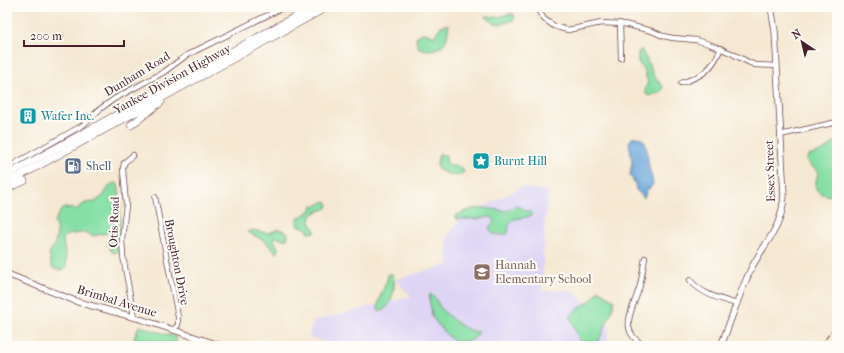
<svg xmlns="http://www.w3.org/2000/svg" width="844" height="353" viewBox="0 0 844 353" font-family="'IM FELL French Canon',serif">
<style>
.built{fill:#ded5f5}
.green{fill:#86dfa5;stroke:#687f68}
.water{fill:#66a6d9;stroke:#586282}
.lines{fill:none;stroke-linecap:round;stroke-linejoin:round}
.minor-casing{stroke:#643d44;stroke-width:6}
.major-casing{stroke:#643d44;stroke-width:7}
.highway-casing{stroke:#643d44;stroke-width:8}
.minor{stroke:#fff;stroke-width:4.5}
.major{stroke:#fff;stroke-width:5.5}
.highway{stroke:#fff;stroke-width:7}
.rail{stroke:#4a1f2b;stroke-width:1;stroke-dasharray:6 3;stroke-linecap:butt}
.labels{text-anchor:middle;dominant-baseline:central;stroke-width:4;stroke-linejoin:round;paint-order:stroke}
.street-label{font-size:12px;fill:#4a1f2b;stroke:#fdfcf7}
.culture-label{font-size:12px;fill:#0d838f;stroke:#fdfcf7;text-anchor:start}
.service-label{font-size:12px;fill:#4e5e75;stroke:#fdfcf7;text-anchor:start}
.education-label{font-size:12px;fill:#785e54;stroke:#fdfcf7;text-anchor:start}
</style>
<rect width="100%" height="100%" fill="#fdfcf7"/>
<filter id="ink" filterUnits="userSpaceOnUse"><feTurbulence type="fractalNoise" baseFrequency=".025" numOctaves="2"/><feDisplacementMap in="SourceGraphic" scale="8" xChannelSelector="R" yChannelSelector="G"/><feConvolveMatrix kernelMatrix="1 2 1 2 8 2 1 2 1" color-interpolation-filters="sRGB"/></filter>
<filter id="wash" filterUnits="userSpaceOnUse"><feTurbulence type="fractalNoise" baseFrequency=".012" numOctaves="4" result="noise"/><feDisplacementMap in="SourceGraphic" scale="16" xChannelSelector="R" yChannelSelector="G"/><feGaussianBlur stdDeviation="0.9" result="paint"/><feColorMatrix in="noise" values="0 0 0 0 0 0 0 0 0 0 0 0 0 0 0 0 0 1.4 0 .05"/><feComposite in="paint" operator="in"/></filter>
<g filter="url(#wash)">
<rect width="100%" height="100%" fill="#f5e8d2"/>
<path class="built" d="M522 187 547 191 548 193 545 220 542 291 571 290 610 325 606 346H337L308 337 314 321 411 296 395 279 448 265 447 237 461 218Z"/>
<path class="green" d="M510 14H514V19C504 25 493 27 486 16L498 17Z
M449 24C448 28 448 33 447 37 444 50 428 53 418 47L416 39 418 35 424 33 434 36 441 26Z
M641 49 646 58 654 76 663 87V89L661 92 649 96 646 94 645 90 648 82 646 77 645 71 638 62V52Z
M834 142H837V196C828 196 813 195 816 182 816 178 818 176 818 172 814 166 803 164 808 156 819 153 827 150 834 142Z
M439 154 446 155C446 169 452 164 462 168L464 172C456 179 446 173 438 169L437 163Z
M115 183 118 184 121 202 120 210V236L117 252 114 253C106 249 111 241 110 234L107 233 93 236 87 233H80L67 235 63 238C63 249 68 257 66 268L61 270 54 269 52 267 49 253C56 244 60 232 54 222L61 210 64 208 77 209 85 203 95 202 103 196 110 185Z
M326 201 328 204 327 208 316 212 311 216 310 222 315 231V232L309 233 306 228 297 225V219L309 212 313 206H316Z
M517 206C523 207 525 212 531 212L532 215 528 217 514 219 509 225 508 233C502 237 490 235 489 227 492 225 494 223 494 219L491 217 477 219H457L455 218V216L472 209 484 208 506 211Z
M279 229 287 232 288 235 287 239C282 240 278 236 273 238L278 248 277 252 276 253 265 241 247 232 252 230 268 233Z
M388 274H392C398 282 391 314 378 310 377 297 387 286 388 274Z
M598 290 614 300C613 309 610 316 606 324 599 341 599 346 579 346V339L570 317C578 305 591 306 598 290Z
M430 294C436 297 437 302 440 307 447 316 466 332 478 332V334L471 341 455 342 446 334 432 317C432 309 428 301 430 294Z
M139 326 176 337 177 346H131Z"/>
<path class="water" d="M633 137C650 135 646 154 649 166 650 173 653 178 653 185L647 190 644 198 636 190 635 184 630 175 632 162 629 142Z"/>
</g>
<g filter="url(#ink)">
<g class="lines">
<g class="minor-casing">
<path id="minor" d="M536 7 544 19 554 26 560 28 568 30 601 23 624 24 652 31 663 36 673 38 696 40 709 44 731 53 748 62 755 65 777 66
M620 23 621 58
M681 83C703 76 712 70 721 48
M780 135 837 122
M133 155 124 163 123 169 126 205 122 239 123 256 134 317
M7 168 83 125 100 109 114 99 164 72 187 55 284 7
M155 197 178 317V325L173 330
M690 280C701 294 720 299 737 304
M645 346C617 331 632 311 639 289 642 279 643 268 645 258"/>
</g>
<g class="major-casing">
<path id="major" d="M7 274 78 302 137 318 222 346
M721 346C731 320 739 294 751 269 765 241 782 230 784 195L775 31 771 7"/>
</g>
<g class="highway-casing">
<path id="highway" d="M131 125 161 102
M7 175 313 7
M7 183 327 7
M7 188 24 181"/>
</g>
<use href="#minor" class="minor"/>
<use href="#major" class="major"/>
<use href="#highway" class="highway"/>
<path class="rail" d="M820 346 837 324"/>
</g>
</g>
<defs>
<g id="building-square" transform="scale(0.9)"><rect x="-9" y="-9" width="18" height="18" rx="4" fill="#0f9aa8" stroke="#fdfcf7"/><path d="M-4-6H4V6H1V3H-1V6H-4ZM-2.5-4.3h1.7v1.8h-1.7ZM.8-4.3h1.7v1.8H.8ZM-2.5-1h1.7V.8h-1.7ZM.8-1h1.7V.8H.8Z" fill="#fff"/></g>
<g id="sight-square" transform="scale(0.9)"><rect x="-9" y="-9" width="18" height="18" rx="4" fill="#0f9aa8" stroke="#fdfcf7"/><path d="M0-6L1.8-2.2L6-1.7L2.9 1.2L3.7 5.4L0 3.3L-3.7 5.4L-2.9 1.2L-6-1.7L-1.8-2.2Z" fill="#fff"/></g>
<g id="fuel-square" transform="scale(0.9)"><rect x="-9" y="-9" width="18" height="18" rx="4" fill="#5c6f8a" stroke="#fdfcf7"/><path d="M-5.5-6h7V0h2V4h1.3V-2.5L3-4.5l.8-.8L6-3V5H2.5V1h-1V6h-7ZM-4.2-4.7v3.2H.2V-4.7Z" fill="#fff"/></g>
<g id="school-square" transform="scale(0.9)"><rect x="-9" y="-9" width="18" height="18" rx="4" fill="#8d6e63" stroke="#fdfcf7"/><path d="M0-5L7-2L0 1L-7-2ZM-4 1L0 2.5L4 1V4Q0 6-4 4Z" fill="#fff"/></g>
</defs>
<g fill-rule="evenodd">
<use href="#building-square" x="28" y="116"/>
<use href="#sight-square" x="481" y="161"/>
<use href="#fuel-square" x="73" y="166"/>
<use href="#school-square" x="482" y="272"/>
</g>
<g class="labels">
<g class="street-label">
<text transform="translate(137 74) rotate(-31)">Dunham Road</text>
<text transform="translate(172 79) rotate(-29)">Yankee Division Highway</text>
<text transform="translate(770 171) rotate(-92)">Essex Street</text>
<text transform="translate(114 222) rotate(-88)">Otis Road</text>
<text transform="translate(177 262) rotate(79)">Broughton Drive</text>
<text transform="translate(117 301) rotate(17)">Brimbal Avenue</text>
</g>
<g class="culture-label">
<text x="41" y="116">Wafer Inc.</text>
<text x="494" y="161">Burnt Hill</text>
</g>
<g class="service-label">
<text x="86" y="166">Shell</text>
</g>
<g class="education-label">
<text x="495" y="265">Hannah<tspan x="495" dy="14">Elementary School</tspan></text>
</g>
</g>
<rect width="844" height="353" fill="none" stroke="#fdfcf7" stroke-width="24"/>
<g transform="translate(802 42) rotate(325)" stroke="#fdfcf7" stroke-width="3" paint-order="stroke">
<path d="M0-3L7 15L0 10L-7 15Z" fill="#4a1f2b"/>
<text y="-6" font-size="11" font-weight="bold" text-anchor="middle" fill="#4a1f2b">N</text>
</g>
<path d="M24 40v6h100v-6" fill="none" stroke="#4a1f2b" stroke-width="2"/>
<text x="30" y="40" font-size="12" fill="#4a1f2b" stroke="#fdfcf7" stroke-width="3" paint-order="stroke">200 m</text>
</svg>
